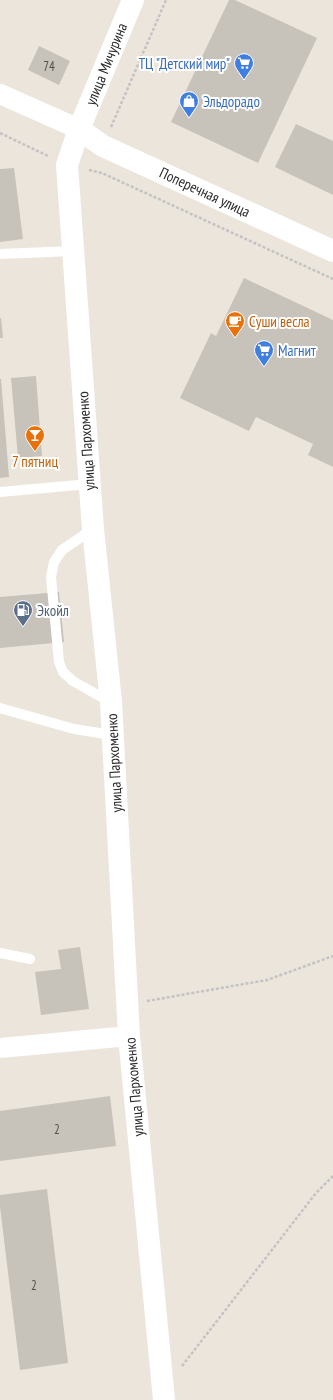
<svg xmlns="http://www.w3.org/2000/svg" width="333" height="1400" viewBox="0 0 333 1400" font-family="'PT Sans Narrow',sans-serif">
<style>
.building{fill:#c7c3ba}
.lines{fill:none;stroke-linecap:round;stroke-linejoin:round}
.path{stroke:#c3c3c3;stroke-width:2.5;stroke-dasharray:3 2;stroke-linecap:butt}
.lane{stroke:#fff;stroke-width:10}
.street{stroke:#fff;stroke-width:20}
.secondary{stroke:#fff;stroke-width:22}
.labels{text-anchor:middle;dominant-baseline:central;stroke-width:4;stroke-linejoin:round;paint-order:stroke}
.number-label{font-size:13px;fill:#51504e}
.shop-label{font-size:15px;fill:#366cbe;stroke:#fff;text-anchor:start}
.street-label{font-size:15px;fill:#2a2a2a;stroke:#fff}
.food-label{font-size:15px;fill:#c56008;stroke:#fff;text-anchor:start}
.service-label{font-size:15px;fill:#4e5e75;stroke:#fff;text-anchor:start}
</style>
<rect width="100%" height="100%" fill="#ece5dc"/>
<path class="building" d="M229 0H235L317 38 258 163 171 122Z
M39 46 70 61 59 85 28 70Z
M296 124 333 141V195L275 167Z
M14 168 23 239 0 242V169Z
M244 278 333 320V467L308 455 313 444 256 417 249 431 180 398 211 333 216 336Z
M0 318H1L3 338H0Z
M36 376 42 456 18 458 11 378Z
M0 379H1L9 477 0 478Z
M59 592 64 642 0 648V597Z
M80 947 89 1009 41 1015 35 972 61 969 58 950Z
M110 1096 116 1146 0 1161V1111Z
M47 1189 68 1363 20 1370 0 1207V1195Z"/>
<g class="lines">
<path class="path" d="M111 127 166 0
M0 133 48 156
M89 170 102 173 333 279
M147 1001 267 980 333 956
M182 1366 316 1193 333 1176"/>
<path class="lane" d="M0 254 73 251
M0 492 89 484
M93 529 62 550 54 562 51 577 59 662 63 672 73 681 110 702
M0 708 74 729 112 735
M0 953 30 959"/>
<path class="street" d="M0 94 79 129
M0 1048 129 1036"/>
<path class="secondary" d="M133 0 79 129 67 165 93 529 111 702 129 1036 164 1400
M79 129 103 146 333 251"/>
</g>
<defs>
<g id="supermarket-pin" transform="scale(1)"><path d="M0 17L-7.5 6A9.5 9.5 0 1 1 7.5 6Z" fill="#3f7fe0" stroke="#fff"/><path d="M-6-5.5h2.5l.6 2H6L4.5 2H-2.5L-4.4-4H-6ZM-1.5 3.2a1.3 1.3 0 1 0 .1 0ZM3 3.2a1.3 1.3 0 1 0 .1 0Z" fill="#fff"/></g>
<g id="shop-pin" transform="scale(1)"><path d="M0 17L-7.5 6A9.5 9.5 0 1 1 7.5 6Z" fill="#3f7fe0" stroke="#fff"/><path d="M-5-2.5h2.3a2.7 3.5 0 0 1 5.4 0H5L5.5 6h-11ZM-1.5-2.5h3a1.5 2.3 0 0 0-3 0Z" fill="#fff"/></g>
<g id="cafe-pin" transform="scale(1)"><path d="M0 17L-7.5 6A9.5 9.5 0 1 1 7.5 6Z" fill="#e8710a" stroke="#fff"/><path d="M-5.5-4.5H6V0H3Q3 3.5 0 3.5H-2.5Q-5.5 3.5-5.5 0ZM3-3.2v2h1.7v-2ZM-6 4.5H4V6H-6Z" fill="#fff"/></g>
<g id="bar-pin" transform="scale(1)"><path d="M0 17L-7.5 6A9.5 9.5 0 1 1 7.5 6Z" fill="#e8710a" stroke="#fff"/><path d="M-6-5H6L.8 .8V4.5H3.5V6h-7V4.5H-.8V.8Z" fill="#fff"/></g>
<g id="fuel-pin" transform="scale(1)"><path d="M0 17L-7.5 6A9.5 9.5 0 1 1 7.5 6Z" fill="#5c6f8a" stroke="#fff"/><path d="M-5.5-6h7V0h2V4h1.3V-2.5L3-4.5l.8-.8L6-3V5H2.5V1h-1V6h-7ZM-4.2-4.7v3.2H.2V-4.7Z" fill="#fff"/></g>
</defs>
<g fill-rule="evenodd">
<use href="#supermarket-pin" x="244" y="63"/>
<use href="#shop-pin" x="189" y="101"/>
<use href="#cafe-pin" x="235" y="321"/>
<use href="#supermarket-pin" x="264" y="350"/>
<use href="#bar-pin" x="35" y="435"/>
<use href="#fuel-pin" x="23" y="610"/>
</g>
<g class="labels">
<g class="number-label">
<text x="49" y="66">74</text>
<text x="57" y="1129">2</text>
<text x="34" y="1285">2</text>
</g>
<g class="shop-label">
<text x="230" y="63" text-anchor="end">ТЦ "Детский мир"</text>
<text x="203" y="101">Эльдорадо</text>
<text x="278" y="350">Магнит</text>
</g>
<g class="street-label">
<text transform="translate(106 64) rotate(-68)">улица Мичурина</text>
<text transform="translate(205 192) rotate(25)">Поперечная улица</text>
<text transform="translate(86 441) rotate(-94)">улица Пархоменко</text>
<text transform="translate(114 763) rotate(-93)">улица Пархоменко</text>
<text transform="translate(134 1087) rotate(-95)">улица Пархоменко</text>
</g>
<g class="food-label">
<text x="249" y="321">Суши весла</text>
<text x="35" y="461" text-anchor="middle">7 пятниц</text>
</g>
<g class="service-label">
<text x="37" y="610">Экойл</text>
</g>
</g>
</svg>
